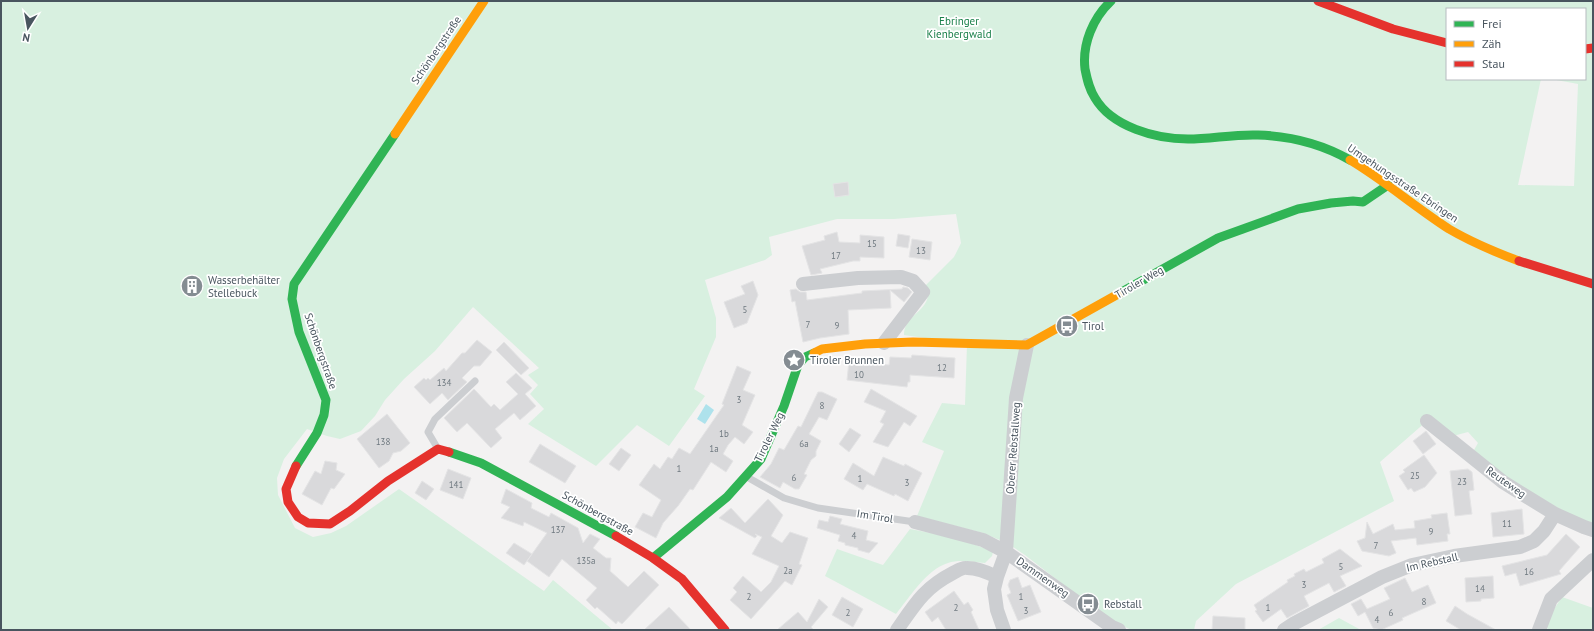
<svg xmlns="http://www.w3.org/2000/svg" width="1594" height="631" viewBox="0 0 1594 631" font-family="'PT Sans',sans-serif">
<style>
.green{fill:#d8f0e0;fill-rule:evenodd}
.water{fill:#aee2ec}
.building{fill:#d9d9db;stroke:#e4e4e5}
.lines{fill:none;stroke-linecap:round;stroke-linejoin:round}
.lane{stroke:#ccced1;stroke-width:7}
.street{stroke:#ccced1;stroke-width:14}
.fast{stroke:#30b455;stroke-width:9}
.slow{stroke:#ff9f0a;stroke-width:9}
.jam{stroke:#e5322d;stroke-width:9}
.labels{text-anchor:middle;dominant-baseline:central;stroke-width:3.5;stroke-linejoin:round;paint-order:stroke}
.number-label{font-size:9px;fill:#6e787f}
.park-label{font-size:11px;fill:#1a804a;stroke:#fff}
.street-label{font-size:11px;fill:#49555f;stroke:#fff}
.poi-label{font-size:11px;fill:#49555f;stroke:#fff;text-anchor:start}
</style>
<rect width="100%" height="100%" fill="#f3f2f2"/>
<path class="green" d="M1 1H1593V527L1585 524 1491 468 1474 450 1478 443 1468 432 1453 436 1427 421 1380 462 1394 501 1236 584 1196 621 1194 630H1132L1120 625 1091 606 1025 555 1007 543 983 533 917 516 944 451 922 442 942 403 965 405 967 344 904 335C904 316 925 313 928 296L923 288 954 257 961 243 956 214 894 219H837L769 237 772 255 765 260 705 280 716 318V337L694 389 705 396 669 446 637 425 596 466 528 424 544 409 530 394 538 385 528 375 539 368 473 307 435 351 404 379 385 400 375 416 361 431 340 439 327 436 307 429 284 459 277 478 278 495 295 528 313 537 331 533 346 526 399 489 544 591 553 580 613 630H1ZM1447 9H1585V79H1551L1578 84 1574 186 1518 185 1541 79H1447Z
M910 529C938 534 967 540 993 552L992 556 985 563C974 562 959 559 948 563 927 569 909 598 896 614L825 576 837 549 883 565Z
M1562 597 1593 608V630H1551L1546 628 1554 609Z
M1339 618 1361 630H1318Z"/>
<path class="water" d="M706 404 714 410 705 424 697 419Z"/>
<path class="building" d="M848 182 849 195 835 197 833 184Z
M837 232 839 242 860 243V235L884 237V258L860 257V261H853L820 269 822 273 811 275 802 246 825 240 824 236Z
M898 234 910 236 908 248 896 246Z
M912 239 932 242 930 260 909 257Z
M191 277 201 285 194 295 183 287Z
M753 281 758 295 747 323 734 328 724 302 745 294 741 286Z
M903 287 908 288 912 292 904 302 890 290 891 308 848 310 849 334 820 338 803 342 795 301 792 302 790 290 796 289 800 292H806L807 300 862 293V291L902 289Z
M477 340 492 352 480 366H474L462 378 467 382 448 400 442 393 430 404 414 387 424 378 426 380 428 378 430 380 444 368 446 371 462 353H465Z
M504 342 529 368 521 375 496 350Z
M912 355 955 358 954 378 910 375V382H908L907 387 847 380 849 361 889 365 890 357 911 358Z
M737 366 751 372 743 390 755 395 742 425 753 432 744 444 735 437 728 445 723 454 733 461 726 472 711 462 693 490 690 489 678 506 663 523 656 538 635 527 643 513 652 517 661 500 639 485 654 464 660 469 668 457 672 459 679 448 690 454 724 405 722 404Z
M516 373 532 388 525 394 536 406 520 420 514 413 495 429 502 438 491 448 467 423 457 432 444 418 474 389 491 407 494 404 500 410 518 394 506 382Z
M871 389 917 416 910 426 904 422 888 447 873 442 884 424 880 422 886 411 864 402Z
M818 392H822L837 399 827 420 819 417 809 434 821 441 816 451V456L811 460 804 474 807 475 799 489H795L783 482 780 488 760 477 771 464 779 448 784 450 798 426 801 427Z
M387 414 410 443 401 451 393 453 389 461 379 468 357 439Z
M850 428 861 435 849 452 839 444Z
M1426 431 1436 444 1423 454 1413 441Z
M540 444 576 466 565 483 529 462Z
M621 448 631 455 619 471 609 464Z
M1424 455 1437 473 1425 487 1414 492 1411 488 1408 490 1399 476 1405 472 1403 470Z
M883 457 904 466 905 464 922 473 908 501 895 494 894 496 867 484 863 490 844 479 853 463 874 476Z
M325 461 337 463 336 470 345 474 334 489 331 488 322 505 302 494 315 471 321 474Z
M448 469 471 478 463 499 440 490Z
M1468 469 1472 472 1474 490 1469 491 1472 514 1455 516 1450 471Z
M422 481 434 489 426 500 415 493Z
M506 489 532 503 531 508 549 517 551 513 578 528 583 543 590 534 600 539 593 548 606 558H611L610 571 628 587 644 571 659 585 622 624 618 621 616 624 597 607 595 609 586 600 597 588 562 559 549 577 527 561 547 533 524 522 523 526 501 518 510 507 501 503Z
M768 499 783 515 771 536 782 543 790 532 808 538 799 564 802 565 792 585 785 581 751 619 730 600 737 592 733 588 743 576 761 592 771 582 779 566 752 554 762 537 755 534 757 536 755 538 719 518 731 508 745 523Z
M1522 509 1524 534 1493 537 1491 513Z
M1447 513 1450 534H1447L1448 541 1417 545 1416 538 1391 541 1396 553 1389 556 1362 551 1357 541 1365 538 1367 522 1373 534 1393 524 1395 530 1415 528 1414 521 1432 518 1431 515Z
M830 516 842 519 840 524 868 531 866 540 878 543 869 553 858 550V548L845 545V543L838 541 840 535 817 528 819 520 828 522Z
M1566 534 1580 547 1559 571 1561 574 1520 586 1516 573 1505 576 1502 566 1547 555Z
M514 543 532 554 524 565 506 553Z
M1340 549 1362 566 1340 576 1346 586 1334 592 1329 583 1304 596 1309 606 1287 618 1281 609 1263 622 1255 611 1257 610 1254 605 1288 582 1287 580 1295 576 1294 574 1304 569 1306 572 1324 563 1322 559Z
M1493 576 1494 598 1481 599V601L1466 602 1465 578Z
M1018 577 1022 588 1030 585 1041 612 1018 621 1007 595 1011 593 1008 585 1010 580Z
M1405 578 1412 592 1428 585 1436 603 1402 618 1403 620 1381 630 1373 628 1365 612 1358 616 1351 604 1361 599 1367 609 1390 599 1384 588Z
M954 591 964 605 968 602 973 610 971 612 979 630H946L938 617 932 622 925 612Z
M842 597 863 609 853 627 832 615Z
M819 599 828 607 811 627 814 630H777L798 612 807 622Z
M1455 606 1467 614 1496 630H1461L1446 621Z
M669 607 691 630H644Z
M1213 616 1245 618V630H1212Z"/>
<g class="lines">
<path class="lane" d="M438 449 428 432 435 419 475 381
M747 477 784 498 818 508 915 522"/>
<path class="street" d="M803 284 858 278 901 277 913 281 923 292 884 343
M1427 421 1503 482 1519 492 1555 514 1584 527 1593 530
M915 522 983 540 1006 552 1112 627 1119 630
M897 630C915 604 924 588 953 573 957 571 962 567 967 568 978 568 987 572 997 577
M1004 630 997 610 994 589 997 577 1006 552 1016 398 1027 345
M1284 630 1293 624 1382 577 1412 565 1454 556 1520 547 1534 541 1544 531 1555 514
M1539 630 1551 599 1593 560"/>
<path class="fast" d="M1111 1C1093 18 1082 44 1085 69 1087 79 1089 89 1095 98 1112 127 1156 139 1188 139 1211 139 1234 134 1258 135 1290 136 1322 144 1350 160
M1120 293 1218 238 1298 209 1331 203 1353 201 1363 202 1388 185
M449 452 481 463 616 536
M296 466 317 433 324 415 326 400 299 332 292 299 294 284 395 134
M653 558 727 497 761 459 784 406 798 365 805 357 814 353"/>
<path class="slow" d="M395 134 484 1
M1350 160C1385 181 1415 207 1449 229 1471 242 1495 252 1519 261
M814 353 822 349 865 344 913 342 1027 345 1120 293"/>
<path class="jam" d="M1318 1 1393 29 1447 43
M1585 49 1593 48
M1519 261 1593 284
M296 466 286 489 288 502 298 517 308 523 330 524 350 511 388 481 438 449 449 452
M616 536 653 558 682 579 725 630"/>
</g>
<defs>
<g id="building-disc" transform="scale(1.15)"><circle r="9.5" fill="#848c92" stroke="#fff"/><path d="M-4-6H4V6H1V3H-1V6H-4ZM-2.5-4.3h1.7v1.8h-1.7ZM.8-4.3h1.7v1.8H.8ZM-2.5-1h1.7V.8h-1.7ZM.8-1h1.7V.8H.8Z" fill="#fff"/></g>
<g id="bus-disc" transform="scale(1.15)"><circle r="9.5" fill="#848c92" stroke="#fff"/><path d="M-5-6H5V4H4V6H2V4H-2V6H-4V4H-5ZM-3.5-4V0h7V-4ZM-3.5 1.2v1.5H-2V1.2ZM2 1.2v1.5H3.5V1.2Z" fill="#fff"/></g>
<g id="sight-disc" transform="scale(1.15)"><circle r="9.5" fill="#848c92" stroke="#fff"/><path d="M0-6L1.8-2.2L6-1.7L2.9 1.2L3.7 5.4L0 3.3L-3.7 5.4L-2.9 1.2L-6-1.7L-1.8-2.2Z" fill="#fff"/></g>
</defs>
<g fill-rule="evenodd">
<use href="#building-disc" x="192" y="286"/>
<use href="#bus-disc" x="1067" y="326"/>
<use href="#sight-disc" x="794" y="360"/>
<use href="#bus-disc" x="1088" y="604"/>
</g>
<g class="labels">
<g class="number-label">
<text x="872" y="243">15</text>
<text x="921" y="250">13</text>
<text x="836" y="255">17</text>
<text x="745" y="309">5</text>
<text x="808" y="324">7</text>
<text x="837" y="325">9</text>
<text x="942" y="367">12</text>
<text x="859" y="374">10</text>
<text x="444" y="382">134</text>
<text x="739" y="399">3</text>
<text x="822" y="405">8</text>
<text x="724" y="433">1b</text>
<text x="383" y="441">138</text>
<text x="804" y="443">6a</text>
<text x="714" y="448">1a</text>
<text x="679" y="468">1</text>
<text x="1415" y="475">25</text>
<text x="794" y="477">6</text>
<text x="860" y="478">1</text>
<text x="1462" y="481">23</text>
<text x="907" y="482">3</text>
<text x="456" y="484">141</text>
<text x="1507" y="523">11</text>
<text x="558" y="529">137</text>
<text x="1431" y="531">9</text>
<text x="854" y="535">4</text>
<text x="1376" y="545">7</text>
<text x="586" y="560">135a</text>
<text x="1341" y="566">5</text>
<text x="788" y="570">2a</text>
<text x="1529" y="571">16</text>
<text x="1304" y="584">3</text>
<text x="1480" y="588">14</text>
<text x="749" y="596">2</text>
<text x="1021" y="596">1</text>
<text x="1424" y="601">8</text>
<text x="956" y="607">2</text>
<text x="1268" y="607">1</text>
<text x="1026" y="610">3</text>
<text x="848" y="612">2</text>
<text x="1391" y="612">6</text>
<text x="1377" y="619">4</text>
</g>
<g class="park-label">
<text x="959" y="21">Ebringer<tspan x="959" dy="13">Kienbergwald</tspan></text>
</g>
<g class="street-label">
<text transform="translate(436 50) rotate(-56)">Schönbergstraße</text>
<text transform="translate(1403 183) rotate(34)">Umgehungsstraße Ebringen</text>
<text transform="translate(1139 282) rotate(-30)">Tiroler Weg</text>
<text transform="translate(321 351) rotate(71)">Schönbergstraße</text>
<text transform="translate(769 437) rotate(-64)">Tiroler Weg</text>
<text transform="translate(1013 448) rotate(-86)">Oberer Rebstallweg</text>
<text transform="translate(1506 482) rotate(35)">Reuteweg</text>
<text transform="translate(598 513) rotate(29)">Schönbergstraße</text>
<text transform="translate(875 516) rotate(9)">Im Tirol</text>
<text transform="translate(1432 562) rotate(-13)">Im Rebstall</text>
<text transform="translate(1043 577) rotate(35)">Dammenweg</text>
</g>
<g class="poi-label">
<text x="208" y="280">Wasserbehälter<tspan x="208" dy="13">Stellebuck</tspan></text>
<text x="1082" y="326">Tirol</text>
<text x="810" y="360">Tiroler Brunnen</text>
<text x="1104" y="604">Rebstall</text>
</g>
</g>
<rect width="1594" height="631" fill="none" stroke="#49555f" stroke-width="4"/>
<rect x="1446" y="8" width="140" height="72" fill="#ffffff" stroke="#b6bbbf"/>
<rect x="1454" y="21" width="20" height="6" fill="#30b455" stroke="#b6bbbf"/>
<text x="1482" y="28" font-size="12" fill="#49555f">Frei</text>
<rect x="1454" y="41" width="20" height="6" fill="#ff9f0a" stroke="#b6bbbf"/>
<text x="1482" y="48" font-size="12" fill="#49555f">Zäh</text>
<rect x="1454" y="61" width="20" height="6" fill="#e5322d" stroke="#b6bbbf"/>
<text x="1482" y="68" font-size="12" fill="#49555f">Stau</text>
<g transform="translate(28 28) rotate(191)" stroke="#ffffff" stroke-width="3" paint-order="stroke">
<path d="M0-3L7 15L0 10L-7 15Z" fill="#49555f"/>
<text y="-6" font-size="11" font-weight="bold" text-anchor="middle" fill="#49555f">N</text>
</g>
</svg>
